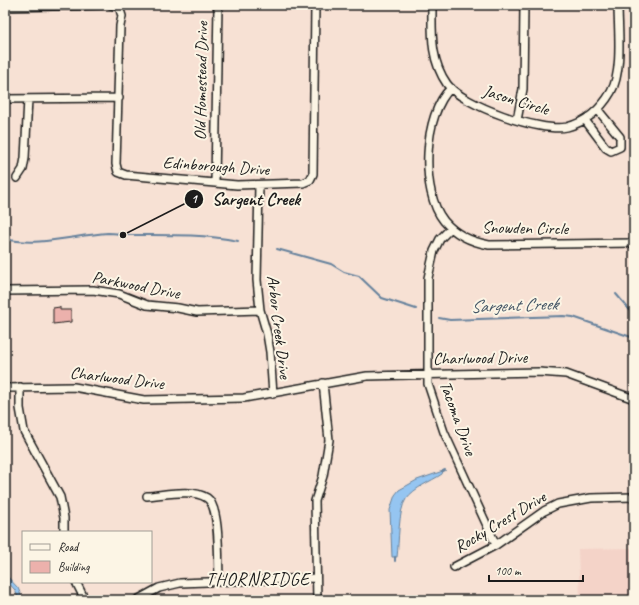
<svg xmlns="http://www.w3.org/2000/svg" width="639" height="605" viewBox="0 0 639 605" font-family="Caveat,sans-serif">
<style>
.built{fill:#f4d3c8}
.water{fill:#95c5f1;stroke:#65819c}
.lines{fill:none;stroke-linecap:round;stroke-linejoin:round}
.stream{stroke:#65819c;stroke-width:2}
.building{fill:#ecb1ac;stroke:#1c1c1c}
.street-casing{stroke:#1c1c1c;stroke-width:10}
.street{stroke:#fcf5e5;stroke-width:7}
.labels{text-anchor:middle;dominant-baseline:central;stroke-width:4;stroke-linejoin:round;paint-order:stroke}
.street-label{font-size:17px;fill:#1c1c1c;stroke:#fcf5e5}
.water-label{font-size:18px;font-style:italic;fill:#465767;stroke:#fcf5e5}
.neighbourhood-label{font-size:18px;letter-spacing:1px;fill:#1c1c1c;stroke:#fcf5e5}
.leader{fill:none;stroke:#1c1c1c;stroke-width:1.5}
.callout-dot{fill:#1c1c1c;stroke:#fcf5e5;stroke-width:1.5}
.mark-label{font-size:12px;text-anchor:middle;font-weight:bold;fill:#fff}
.callout-label{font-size:18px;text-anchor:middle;font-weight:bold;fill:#1c1c1c;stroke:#fcf5e5;stroke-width:4;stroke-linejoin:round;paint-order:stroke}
</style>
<rect width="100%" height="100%" fill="#f7e1d4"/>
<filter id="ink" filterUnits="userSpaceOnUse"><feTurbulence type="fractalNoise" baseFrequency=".025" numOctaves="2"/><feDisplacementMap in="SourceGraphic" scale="8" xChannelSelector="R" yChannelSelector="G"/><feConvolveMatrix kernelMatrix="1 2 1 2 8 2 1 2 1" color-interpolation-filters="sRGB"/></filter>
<g filter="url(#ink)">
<path class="built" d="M634 548V600H580L578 549Z"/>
<path class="water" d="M443 471 442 474C430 482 415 487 406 499 398 511 399 542 397 557H392L390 510 395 495 399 490 417 480Z
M5 574 18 588 23 600H19L15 590 5 579Z"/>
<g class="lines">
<path class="stream" d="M5 239C39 247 74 235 108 233 116 233 124 235 132 235 168 235 202 234 238 241
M277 249 331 264 344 272 359 276 382 298 416 309
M616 294 634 315
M439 318 450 320 563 316 573 317 634 338
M443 471 445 470
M395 557V561"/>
</g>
<path class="building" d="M60 307V310H71V322L53 324V308Z"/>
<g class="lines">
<g class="street-casing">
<path id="street" d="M111 5 119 7 122 16 120 26 116 164 118 172 126 175 237 185 303 183 310 180 313 174 315 5
M432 5C432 33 430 60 447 84 462 105 541 133 567 127 586 122 601 109 611 92 623 71 618 29 618 5
M5 7 101 5
M451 88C423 114 420 192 444 221 456 235 472 242 489 245L634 243
M5 99 119 98
M517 120 523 89 524 5
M585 120 606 148 611 151 620 147V137L598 110
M17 178 23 169 25 158 28 99
M215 182 218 5
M259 185 257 280 260 310 267 334 270 352 273 394
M451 228 440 239 434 251 428 278V384L444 432 496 545
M5 291 93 290 119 294 147 305 178 308 197 312 260 310
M20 387V408L24 431 60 497 64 518V532
M5 388 74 387 144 400 244 398 367 376 539 372 566 374 634 399
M147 496C164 495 192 488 207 498 221 507 218 564 219 582
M454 567 496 545 544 511 558 504 591 498 634 497
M76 582 85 600
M137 600 159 588 180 583 316 578
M317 600 315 501 323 476 329 440 323 383"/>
</g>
<use href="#street" class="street"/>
</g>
</g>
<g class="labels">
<g class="street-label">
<text transform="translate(201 81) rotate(-89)">Old Homestead Drive</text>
<text transform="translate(516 100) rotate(17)">Jason Circle</text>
<text transform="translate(216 166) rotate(4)">Edinborough Drive</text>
<text transform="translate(525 228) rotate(1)">Snowden Circle</text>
<text transform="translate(136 285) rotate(11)">Parkwood Drive</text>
<text transform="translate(279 327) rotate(83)">Arbor Creek Drive</text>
<text transform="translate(480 358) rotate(-1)">Charlwood Drive</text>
<text transform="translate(117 378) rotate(7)">Charlwood Drive</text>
<text transform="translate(458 418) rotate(70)">Tacoma Drive</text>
<text transform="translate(500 522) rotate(-31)">Rocky Crest Drive</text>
</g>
<g class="water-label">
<text transform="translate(514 305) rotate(-2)">Sargent Creek</text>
</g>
<g class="neighbourhood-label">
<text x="258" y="579">THORNRIDGE</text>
</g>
</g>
<path class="leader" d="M123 235L194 199"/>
<g class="callout-dot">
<circle cx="123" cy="235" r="4"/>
<circle cx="194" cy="199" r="10"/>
</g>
<g class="mark-label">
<text x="194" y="203">1</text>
</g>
<g class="callout-label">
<text x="256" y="205">Sargent Creek</text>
</g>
<rect width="639" height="605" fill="none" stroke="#fcf5e5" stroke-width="20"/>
<rect x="10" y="10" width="619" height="585" fill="none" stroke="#1c1c1c" stroke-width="1.5" filter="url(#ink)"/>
<rect x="22" y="531" width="130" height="52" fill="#fcf5e5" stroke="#a29e95"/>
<rect x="30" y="544" width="20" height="6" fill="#fcf5e5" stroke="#a29e95"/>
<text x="58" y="551" font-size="12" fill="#1c1c1c">Road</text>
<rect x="30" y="561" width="20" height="12" fill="#ecb1ac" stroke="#a29e95"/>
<text x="58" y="571" font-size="12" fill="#1c1c1c">Building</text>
<path d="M489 575v6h94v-6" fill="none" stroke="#1c1c1c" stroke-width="2"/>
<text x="495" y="575" font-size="12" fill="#1c1c1c" stroke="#fcf5e5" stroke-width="3" paint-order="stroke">100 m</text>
</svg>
